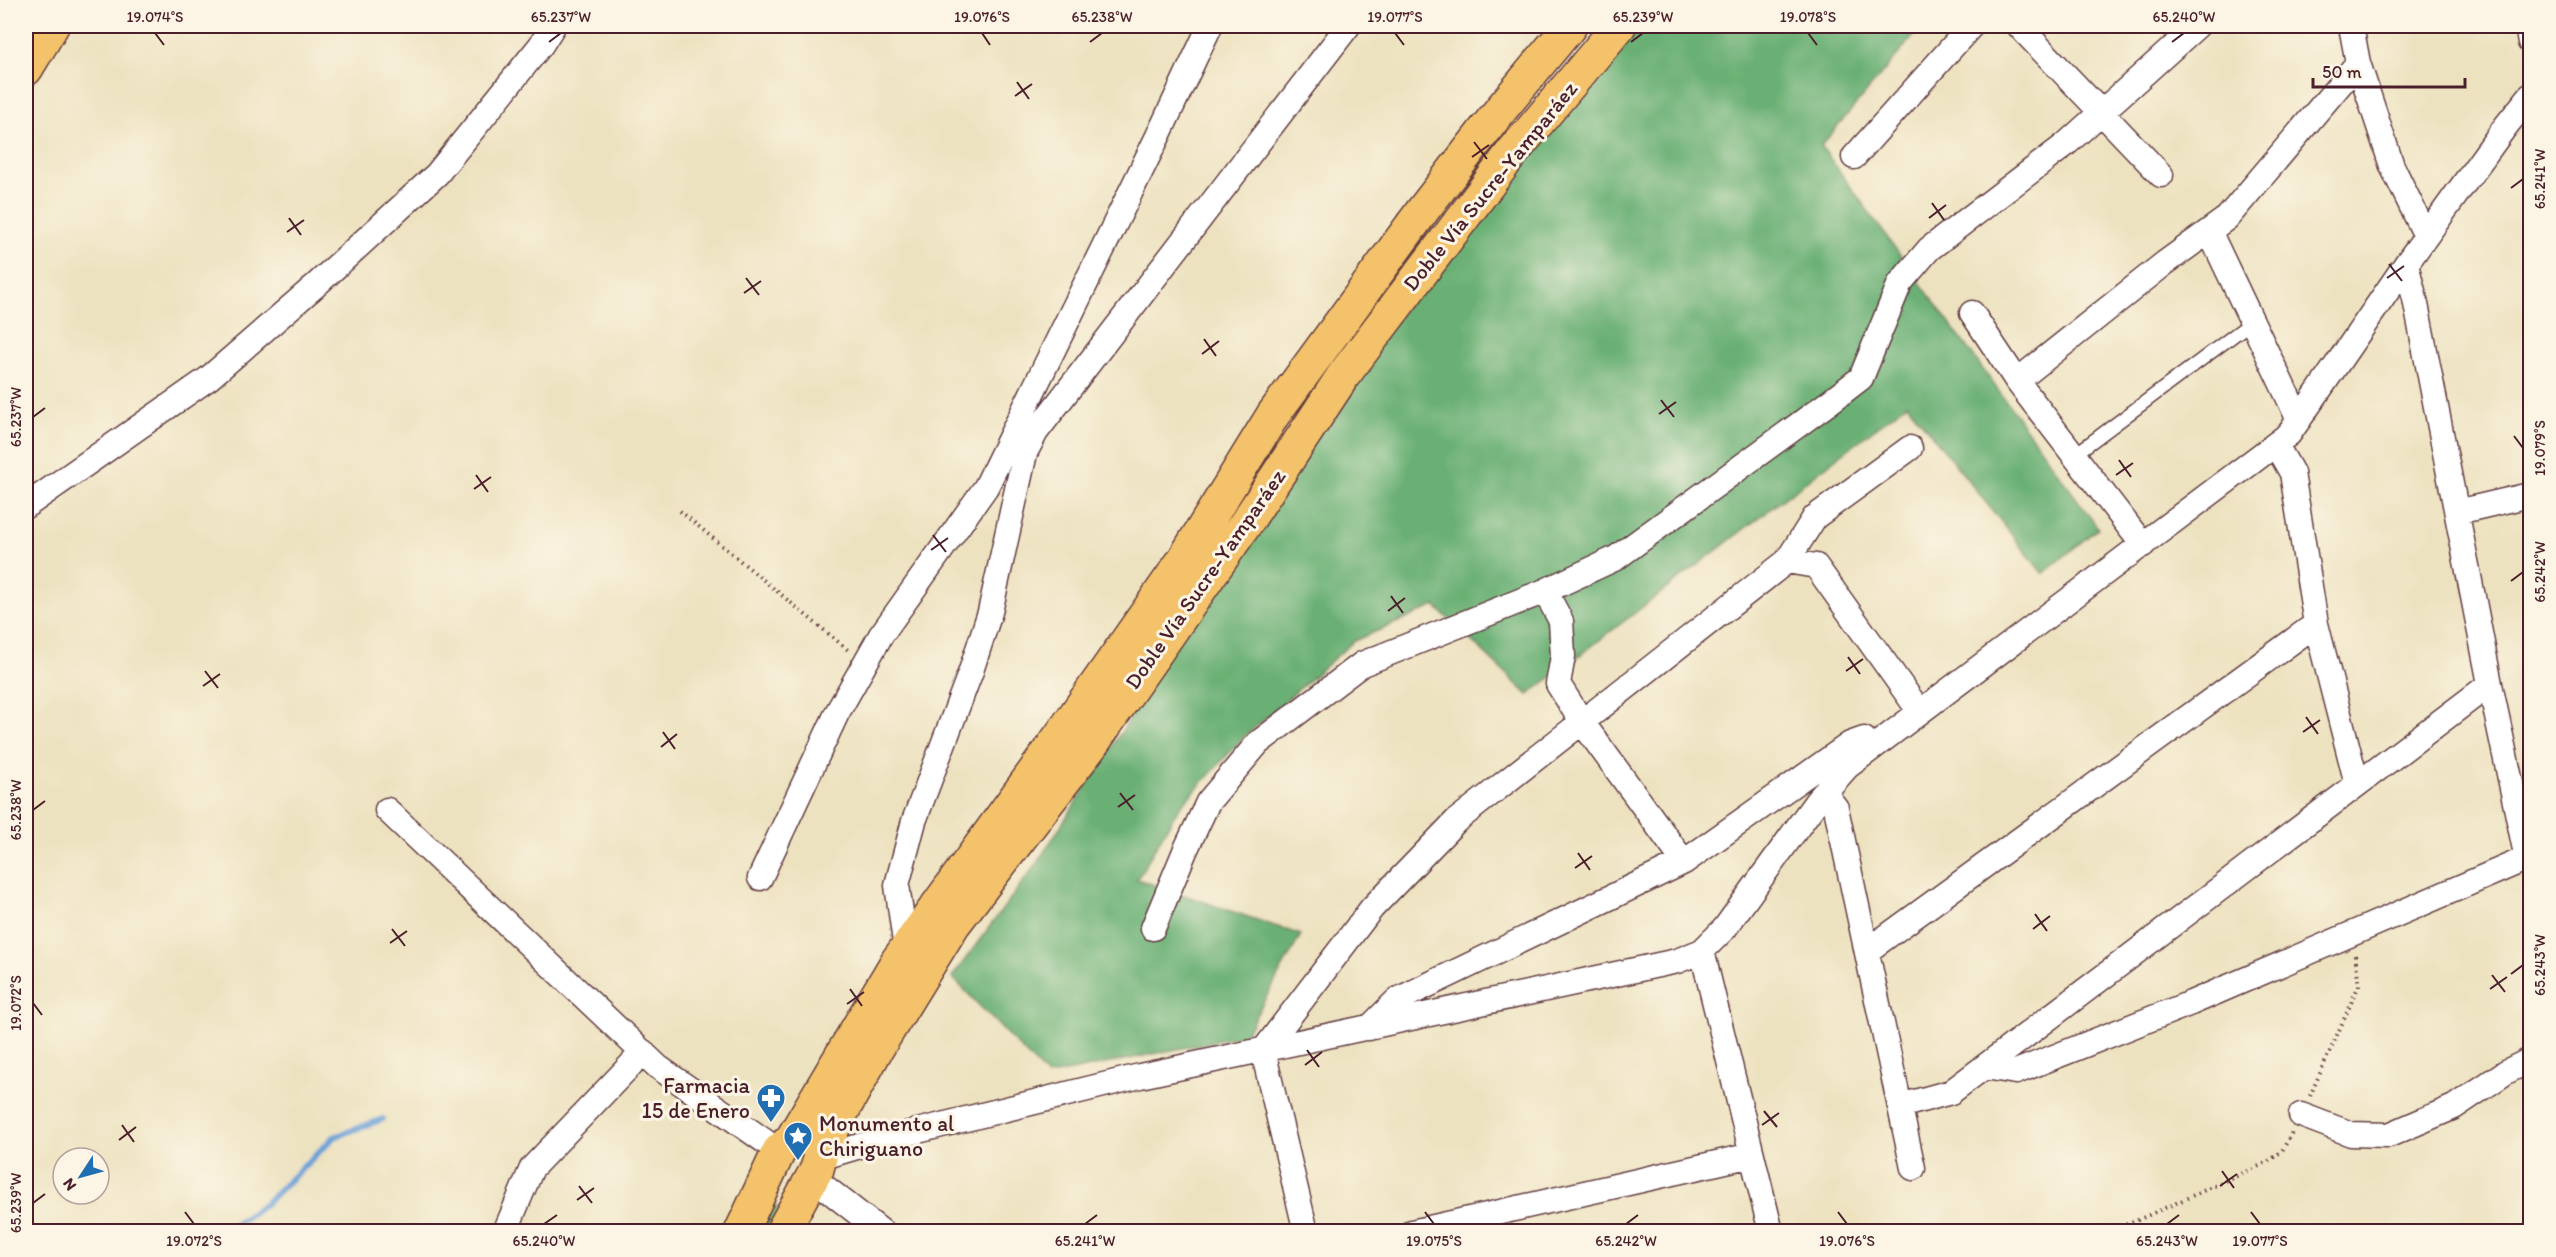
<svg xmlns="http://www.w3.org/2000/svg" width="2556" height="1257" viewBox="0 0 2556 1257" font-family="Itim,sans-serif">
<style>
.green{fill:#84cd89;stroke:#67765a;stroke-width:1.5}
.forest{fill:#6bb075;stroke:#5a6850;stroke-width:1.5}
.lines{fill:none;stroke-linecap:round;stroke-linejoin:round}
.stream{stroke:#6ba0d7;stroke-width:6}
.lane-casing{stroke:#623c41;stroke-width:15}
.street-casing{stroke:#623c41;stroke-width:27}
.primary-casing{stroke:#623c41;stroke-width:36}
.highway-casing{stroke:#623c41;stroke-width:36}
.path{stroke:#623c41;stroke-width:4;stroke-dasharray:1.5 4.5;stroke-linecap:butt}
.lane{stroke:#fff;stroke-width:12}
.street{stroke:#fff;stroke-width:24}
.primary{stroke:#f3c26a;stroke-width:33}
.highway{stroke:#f3c26a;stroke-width:33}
.ticks{fill:none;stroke:#4a1f2b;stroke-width:2}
.labels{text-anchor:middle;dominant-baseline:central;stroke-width:6;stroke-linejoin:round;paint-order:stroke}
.street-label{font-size:22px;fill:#4a1f2b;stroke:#fcf5e5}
.poi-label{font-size:22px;fill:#4a1f2b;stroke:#fcf5e5;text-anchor:end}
.neatline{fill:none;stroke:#4a1f2b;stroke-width:2}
.ticks-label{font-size:15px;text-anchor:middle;fill:#4a1f2b}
</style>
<rect width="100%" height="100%" fill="#fcf5e5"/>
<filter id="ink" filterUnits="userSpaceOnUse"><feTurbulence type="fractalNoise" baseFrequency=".0167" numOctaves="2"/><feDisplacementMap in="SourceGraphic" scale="12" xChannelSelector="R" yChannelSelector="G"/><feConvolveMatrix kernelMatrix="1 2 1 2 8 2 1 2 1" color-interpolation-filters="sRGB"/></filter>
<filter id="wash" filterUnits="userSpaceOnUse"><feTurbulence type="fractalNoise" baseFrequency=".008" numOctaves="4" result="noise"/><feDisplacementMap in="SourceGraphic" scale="24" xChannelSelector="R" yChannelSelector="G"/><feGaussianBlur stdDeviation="1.35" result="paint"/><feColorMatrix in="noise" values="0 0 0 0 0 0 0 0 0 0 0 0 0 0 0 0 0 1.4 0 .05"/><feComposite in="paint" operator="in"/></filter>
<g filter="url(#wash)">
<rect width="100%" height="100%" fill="#ede2c0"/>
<path class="green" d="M764 1201 778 1208 767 1231 750 1232Z"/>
<path class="forest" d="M1611 26H1922L1821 146 2098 528 2043 574 1907 404 1528 695 1435 606 1354 641 1244 737 1178 809 1137 879 1301 935 1245 1035 1047 1076 952 977 1037 863 1122 731 1221 560Z"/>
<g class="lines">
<path class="stream" d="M223 1232 263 1206 334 1137 383 1119
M2494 1232 2515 1227 2527 1232"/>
</g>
</g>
<g filter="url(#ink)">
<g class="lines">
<g class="lane-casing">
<path id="lane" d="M2074 455 2253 321"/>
</g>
<g class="street-casing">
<path id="street" d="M2019 26 2161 175
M2351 26 2358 63 2392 166 2426 236
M2527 26 2530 42
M1854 157 1971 26
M2209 231 2299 420
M2406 264 2415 299 2490 684 2527 859
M1972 313 2017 381 2143 545
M2017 381 2165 263 2227 218 2358 63
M2276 445 2292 473 2316 624 2357 784
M26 506 209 378 316 285 437 174 541 45 553 26
M2457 512 2530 495
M1787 561 1815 517 1910 448
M1545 591 1561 621 1563 656 1558 684 1582 722 1684 862
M1824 793 1836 808 1913 1168
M387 810 658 1067 779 1151
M760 878 837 713 881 635 986 487 1159 134 1210 26
M1153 928 1185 851 1208 802 1258 743 1362 664 1545 591 1616 558 1831 401 1861 378 1900 283 1929 249 2065 145 2197 26
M1702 951 1771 1232
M1867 951 2316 624
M911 955 906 949 897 885 914 821 971 671 990 612 1025 453 1036 432 1348 26
M1369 1028 1397 1000 1684 862 1850 744 1864 739
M1985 1067 2016 1072 2191 1003 2530 857
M1900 1106 1951 1092 2490 684
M2301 1115 2351 1134 2389 1135 2454 1107 2506 1072 2530 1060
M820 1158 873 1142 1140 1076 1677 961 1702 951 1725 928 1816 802 1847 767 2289 434 2406 264 2505 127 2530 96
M813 1178 882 1232
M505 1232 532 1168 643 1052
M1306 1232 1263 1051 1372 908 1456 821 1787 561 1816 566 1920 712
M1412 1232 1752 1155"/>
</g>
<g class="primary-casing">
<path id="primary" d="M26 69 52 26"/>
</g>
<g class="highway-casing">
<path id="highway" d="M820 1152 876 1050 953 925 1090 747 1246 523 1343 376 1512 153 1619 26
M741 1232 779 1151 792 1139 898 960 1066 728 1183 561 1273 415 1423 210 1502 108 1570 26
M782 1232 817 1169 820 1158 818 1146 805 1137"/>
</g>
<path class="path" d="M680 511 848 650
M2310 1096 2359 985 2355 955
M2097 1232 2131 1223 2266 1163 2282 1151 2292 1132"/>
<use href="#lane" class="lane"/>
<use href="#street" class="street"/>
<use href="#primary" class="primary"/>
<use href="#highway" class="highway"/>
</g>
</g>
<path class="ticks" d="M155 33 164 45M982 33 990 45M1395 33 1404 45M1808 33 1817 45M549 42 561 33M1090 42 1102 33M1631 42 1643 33M2172 42 2184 33M1017 82 1029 99M1015 96 1032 84M1474 142 1487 159M1472 157 1489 145M2511 188 2523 179M1932 203 1944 220M289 218 301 235M1929 218 1946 205M287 232 304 220M2389 264 2402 281M746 278 759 295M2387 278 2404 266M744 293 761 281M1204 339 1216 356M1202 354 1219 341M1661 400 1674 417M1659 414 1676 402M33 417 45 408M2514 436 2523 448M2119 460 2131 477M476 475 488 492M2116 475 2133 463M474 489 491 477M933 535 946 552M931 550 948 538M2511 581 2523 572M1391 596 1403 613M1388 611 1405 598M1848 657 1860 674M205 671 218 688M1846 671 1863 659M203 686 220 674M2306 717 2318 734M663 732 675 749M2303 732 2320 720M661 747 677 734M1120 793 1133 810M1118 807 1135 795M33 810 45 801M1578 853 1590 870M1575 868 1592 856M2035 914 2047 931M392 929 405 946M2033 929 2050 916M390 943 407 931M2511 974 2523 965M2492 975 2505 992M850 989 862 1006M2490 989 2507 977M33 1003 42 1015M847 1004 864 992M1307 1050 1319 1067M1305 1065 1322 1052M1764 1111 1777 1127M122 1125 134 1142M1762 1125 1779 1113M119 1140 136 1127M2222 1171 2234 1188M579 1186 592 1203M2220 1186 2237 1174M577 1200 594 1188M33 1203 45 1194M185 1212 194 1224M1425 1212 1434 1224M1838 1212 1847 1224M2251 1212 2260 1224M544 1224 557 1215M1085 1224 1097 1215M1626 1224 1638 1215M2167 1224 2179 1215"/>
<defs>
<g id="pharmacy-pin" transform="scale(1.5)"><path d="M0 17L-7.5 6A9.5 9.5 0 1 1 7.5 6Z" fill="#1f6fb2" stroke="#fcf5e5"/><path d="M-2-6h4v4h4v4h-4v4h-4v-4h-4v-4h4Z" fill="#fff"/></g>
<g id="sight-pin" transform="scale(1.5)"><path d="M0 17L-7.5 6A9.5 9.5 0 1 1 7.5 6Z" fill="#1f6fb2" stroke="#fcf5e5"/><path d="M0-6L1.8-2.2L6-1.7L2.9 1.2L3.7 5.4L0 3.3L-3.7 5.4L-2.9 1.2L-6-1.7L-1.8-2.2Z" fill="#fff"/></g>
</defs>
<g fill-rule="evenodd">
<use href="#pharmacy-pin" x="771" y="1098"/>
<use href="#sight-pin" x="798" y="1136"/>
</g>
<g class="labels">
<g class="street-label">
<text transform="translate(1490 186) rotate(-51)">Doble Vía Sucre-Yamparáez</text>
<text transform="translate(1205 579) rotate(-55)">Doble Vía Sucre-Yamparáez</text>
</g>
<g class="poi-label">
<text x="750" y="1085">Farmacia<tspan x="750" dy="25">15 de Enero</tspan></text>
<text x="819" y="1123" text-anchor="start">Monumento al<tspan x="819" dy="25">Chiriguano</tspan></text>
</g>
</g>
<rect width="2556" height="1257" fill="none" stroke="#fcf5e5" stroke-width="66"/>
<g transform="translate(81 1176) rotate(234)"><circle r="28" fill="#fcf5e5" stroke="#b59f9b" stroke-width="1.5"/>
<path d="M0-4.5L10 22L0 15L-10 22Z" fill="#1f6fb2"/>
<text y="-9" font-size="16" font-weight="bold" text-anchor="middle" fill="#4a1f2b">N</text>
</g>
<path d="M2313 78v9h152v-9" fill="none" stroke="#4a1f2b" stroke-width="3"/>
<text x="2322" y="78" font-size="18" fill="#4a1f2b" stroke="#fcf5e5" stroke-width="4.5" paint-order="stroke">50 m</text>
<rect x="33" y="33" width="2490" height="1191" class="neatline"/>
<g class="ticks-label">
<text x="155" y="22">19.074°S</text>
<text x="561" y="22">65.237°W</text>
<text x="982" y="22">19.076°S</text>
<text x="1102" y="22">65.238°W</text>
<text x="1395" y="22">19.077°S</text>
<text x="1643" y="22">65.239°W</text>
<text x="1808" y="22">19.078°S</text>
<text x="2184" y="22">65.240°W</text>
<text transform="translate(2540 179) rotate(-90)" y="5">65.241°W</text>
<text transform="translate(16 417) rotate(-90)" y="5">65.237°W</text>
<text transform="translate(2540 448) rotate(-90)" y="5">19.079°S</text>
<text transform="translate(2540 572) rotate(-90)" y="5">65.242°W</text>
<text transform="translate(16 810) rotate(-90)" y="5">65.238°W</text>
<text transform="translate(2540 965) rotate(-90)" y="5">65.243°W</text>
<text transform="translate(16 1003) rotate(-90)" y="5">19.072°S</text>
<text transform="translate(16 1203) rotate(-90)" y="5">65.239°W</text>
<text x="194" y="1246">19.072°S</text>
<text x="544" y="1246">65.240°W</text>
<text x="1085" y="1246">65.241°W</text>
<text x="1434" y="1246">19.075°S</text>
<text x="1626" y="1246">65.242°W</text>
<text x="1847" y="1246">19.076°S</text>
<text x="2167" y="1246">65.243°W</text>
<text x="2260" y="1246">19.077°S</text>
</g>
</svg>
